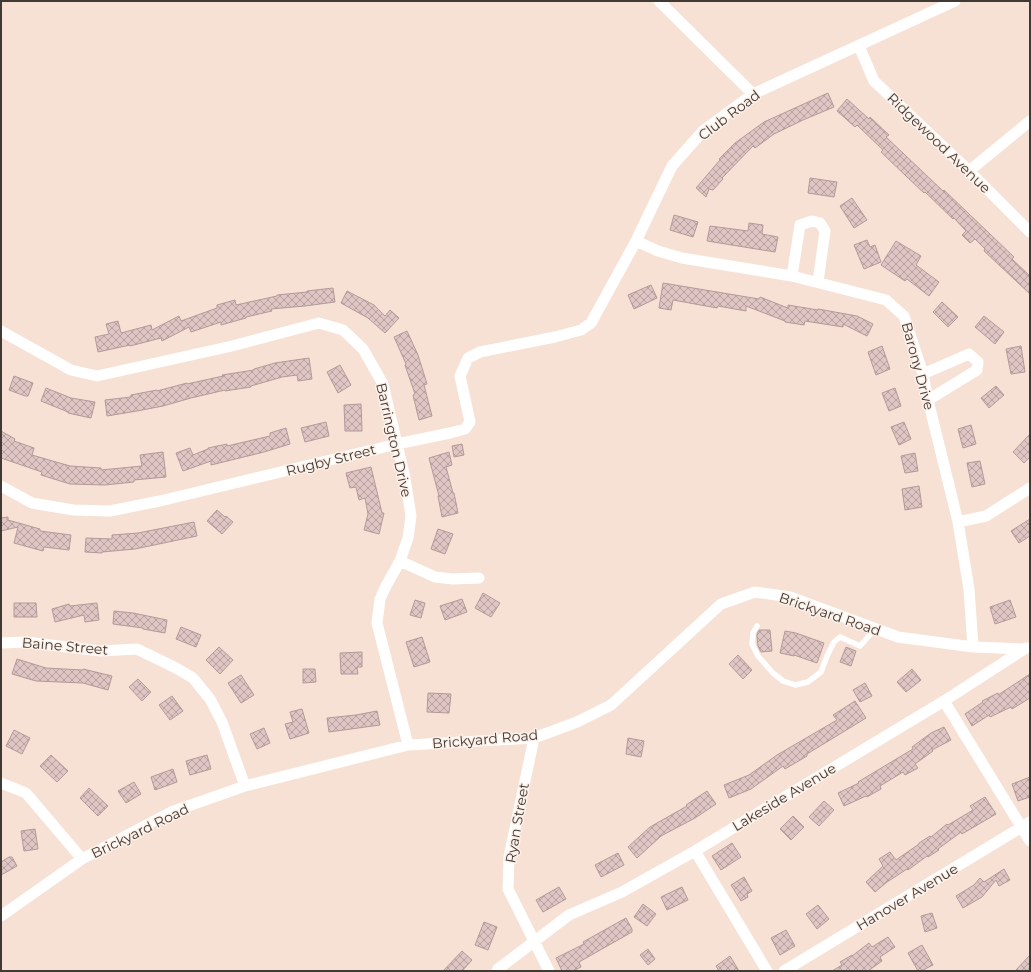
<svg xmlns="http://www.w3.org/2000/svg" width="1031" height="972" viewBox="0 0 1031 972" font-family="Montserrat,sans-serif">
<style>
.building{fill:url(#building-cross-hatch);stroke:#b39a99}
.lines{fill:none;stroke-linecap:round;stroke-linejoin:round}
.lane{stroke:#fff;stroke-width:5.5}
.street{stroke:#fff;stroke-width:11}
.labels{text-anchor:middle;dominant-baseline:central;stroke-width:3;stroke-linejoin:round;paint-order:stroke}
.street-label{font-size:14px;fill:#413934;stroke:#fdf0e8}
</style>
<defs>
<pattern id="building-cross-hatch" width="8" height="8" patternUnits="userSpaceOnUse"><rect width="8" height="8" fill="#dfc5c3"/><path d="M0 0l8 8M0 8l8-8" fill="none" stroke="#b6a19f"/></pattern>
</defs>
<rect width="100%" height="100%" fill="#f7e1d4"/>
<path class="building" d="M828 93 834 107 803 120 774 134 755 148 753 146 722 178 723 179 713 190 709 189 706 197 696 188 720 160 719 159 735 143 764 122Z
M847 99 869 119 870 117 889 135 886 137 943 191 944 190 1014 257 1012 259 1030 276V294L984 251 985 249 975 239 970 243 962 235 966 231 954 218 953 219 925 192 924 193 907 177 881 152 883 150 857 125 855 127 837 111Z
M810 178 837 182 834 197 808 193Z
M852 198 867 220 854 228 840 206Z
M674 215 698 222 693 237 670 230Z
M749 223 763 225 762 234 778 237 775 252 707 241 710 226 748 231Z
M867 240 870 247 875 245 881 262 864 269 854 245Z
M896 241 921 256 916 265 939 282 929 296 907 279 905 281 881 265Z
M663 283 759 299 760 297 788 308V305L818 310V309L857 316 873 324 867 336 843 324V327L805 321 804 325 785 322V321L746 306V311L718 306 717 308 673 300 671 310 659 308Z
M651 285 657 298 634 309 628 295Z
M333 288 335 302 305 306 271 309 272 311 246 317V318L221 325V322L191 332 189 327 162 341 161 338 130 346V345L98 352 95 337 109 334 106 324 118 321 121 333 151 325 152 330 179 316 181 321 217 308V305L235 300 236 305 277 296V295L307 292V291Z
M347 291 374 305 385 316 390 310 399 318 385 333 368 318 341 303Z
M942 302 958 317 948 327 933 312Z
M984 316 1004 332 995 344 975 327Z
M407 331 418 355 427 384 424 385 432 416 419 420 413 395 415 394 405 365 406 364 394 337Z
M882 346 890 369 876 375 868 352Z
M1021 346 1025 372 1011 374 1006 349Z
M309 358 312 379 298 381 297 375 282 377 251 386V387L225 391V390L191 398 163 406 137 411 107 416 105 400 131 397V395L157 390V391L187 383V384L223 376 222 375 254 370V369L275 363Z
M340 365 351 385 338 393 327 372Z
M14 376 33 383 28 396H25L9 390Z
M996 386 1004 395 989 408 981 398Z
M46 388 71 398 95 402 91 418 68 413V412L41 401Z
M895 388 901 406 889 411 882 393Z
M361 404 362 431H345L344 405Z
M326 422 329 436 305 442 301 428Z
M904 422 911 439 899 445 891 427Z
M971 425 976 444 963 448 958 429Z
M286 428 290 444 264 452 211 465V461L183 471 176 453 190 448 193 455 208 449V448L227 444V446L270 436V433Z
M1 431 15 439 14 441 34 448 32 455 70 466 101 468V470L142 466 140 455 163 452 166 477 134 480V482L105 485 70 484 41 475 42 472 1 458Z
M1030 434V457L1024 463 1013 452Z
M462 444 464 455 454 457 452 446Z
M449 452 452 465 446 467 453 493H454L458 513 442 517 438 496H439L429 458Z
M915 453 918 471 905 473 901 456Z
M980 461 985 484 972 487 967 463Z
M371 467 382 513H384L379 534 364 530 368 514 365 498 359 500 356 487 350 488 346 473Z
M919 486 922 507 905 510 902 489Z
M217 510 225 517 226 516 233 522 222 534 207 521Z
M8 517V520L40 529V531L71 535 69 550 44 547 43 551 14 543 18 527 1 531V518Z
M1030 519V536L1019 543 1011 531Z
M194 522 197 536 135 549 102 552V553L85 552 86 538 112 539V535L138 533Z
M438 529 453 534 445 554 431 549Z
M483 593 500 603 491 617 475 608Z
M462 599 467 612 445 620 440 606Z
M415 600 425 603 421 618 410 615Z
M1010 600 1016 617 995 624 990 607Z
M14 603H36L37 617H14Z
M97 603 99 620 85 622 84 615 55 622 52 609 69 604 70 606Z
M114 611 133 613 167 620 165 633 143 629V628L113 624Z
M181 627 201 635 196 647 176 639Z
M759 630H770L772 651 761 652 758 646 757 637V634Z
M785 631 796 633 824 643 817 663 794 655V656L780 653Z
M422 637 430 662 414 667 406 642Z
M219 647 233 660 220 674 206 660Z
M846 647 856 651 851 666 840 662Z
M362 652V667H357L358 674H341L340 653Z
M738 655 752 670 743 679 729 664Z
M17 659 46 668 83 670V669L112 676 108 690 83 683 36 681 12 674Z
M303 669H315L316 682 303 683Z
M912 669 921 680 906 692 897 682Z
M1030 674V698L1012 709 1011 707 990 717 989 715 972 726 965 714 983 702 982 701 998 693V695Z
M241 675 254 695 241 703 228 683Z
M138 679 151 692 142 701 129 687Z
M865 683 872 696 860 702 853 690Z
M428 693 451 694 449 713 427 712Z
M172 696 183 711 170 720 159 705Z
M855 701 866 718 807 754V756L785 769 783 766 751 789 729 798 724 785 749 775 777 755 837 720 833 715Z
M302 709 309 733 290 739 285 724 293 722 290 712Z
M377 711 380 725 329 732 327 718 356 715Z
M944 727 951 740 932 750 933 751 915 764 918 768 905 775 903 772 880 786 881 789 867 797 866 796 844 806 838 793 859 783 858 782 913 749 912 747 931 733Z
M264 728 270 743 257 749 250 734Z
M14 730 30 738 22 754 6 746Z
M628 738 644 741 641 757 626 754Z
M51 755 68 771 57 782 40 766Z
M207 755 211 769 190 775 186 761Z
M173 769 177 782 155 790 151 777Z
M1030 777V797L1018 801 1012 784Z
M134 782 141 794 126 803 118 791Z
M89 788 108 806 98 816 80 798Z
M707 791 716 804 695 818 661 836 637 858 628 847 650 827 687 806 686 805Z
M985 797 996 814 962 834 961 832 938 849 939 850 928 857 927 856 908 870 907 869 887 882 875 892 866 882 883 866 879 859 890 852 896 860 919 844V843L930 836 931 837 947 824 948 825 973 810 970 806Z
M824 801 834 810 819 826 809 817Z
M793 816 804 827 791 840 780 829Z
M35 829 38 849 24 851 21 831Z
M732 843 741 857 721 870 712 856Z
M618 853 624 865 601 877 595 865Z
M9 857H12L17 866 1 875V862Z
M1004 869 1010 880 999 886 996 880 982 897 963 908 956 896 974 885 980 878 984 882Z
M744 877 752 891 747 894 748 897 741 901 731 885Z
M559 887 566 899 543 912 536 900Z
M682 887 688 900 667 910 661 897Z
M643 904 656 914 647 926 634 917Z
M818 905 829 919 817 929 806 914Z
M932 913 937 928 925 932 921 916Z
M626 918 632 929V932L579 962 581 967 573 971H562L556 958 584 944 583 942Z
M484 922 497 927 488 950 475 945Z
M786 930 795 946 780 955 771 938Z
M888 937 895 947 880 957 882 961 868 971H832L842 965 840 962 852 955V956L869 943 872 947Z
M922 945 933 965 921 971H918L908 953Z
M648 949 655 959 648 965 640 955Z
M462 951 472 960 462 971H443Z
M1030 955V967L1027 971H1015Z
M730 956 739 971H719L716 966Z"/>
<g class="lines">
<path class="lane" d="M757 626 753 633 752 644 758 656 773 673 783 681 795 685 808 682 821 672 827 656 834 642 840 637 860 646 875 629"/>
<path class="street" d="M659 1 753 94
M859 46 874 81 969 171 1030 232
M969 171 1030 121
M636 241 658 251 682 258 792 276 886 300 904 316 923 374 928 400 958 522 969 589 973 647
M792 276 800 225 812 221 820 223 825 231 818 282
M1 331 71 370 97 376 232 346 319 323 343 330 363 349 383 384 405 478 411 516 408 538 400 561 386 586 380 599 377 623 408 745
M923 374 969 354 978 362 977 370 928 400
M1 486 32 503 73 510 110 511 160 501 397 444 450 433 465 429 470 422 460 376 468 358 480 352 555 337 581 330 591 323 636 241 672 166 703 131 753 94 955 1
M958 522 986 516 1030 488
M400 561 435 577 453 579 479 578
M1 643 26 642 100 651 137 649 176 668 193 678 210 699 222 722 245 786
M944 701 1030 841
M534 738 509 857 508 889 549 971
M1 783 26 793 82 859
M695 851 767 971
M1 916 82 859 171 812 245 786 408 745 534 738 577 722 611 705 721 604 755 592 790 597 898 637 973 647 1025 649
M497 971 498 969 569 915 622 892 695 851 944 701 1026 648
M784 971 1030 822"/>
</g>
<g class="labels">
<g class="street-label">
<text transform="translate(729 115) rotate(-37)">Club Road</text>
<text transform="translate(939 143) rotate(44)">Ridgewood Avenue</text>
<text transform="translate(918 366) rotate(75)">Barony Drive</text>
<text transform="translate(394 440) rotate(77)">Barrington Drive</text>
<text transform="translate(331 460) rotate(-14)">Rugby Street</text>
<text transform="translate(830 614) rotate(19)">Brickyard Road</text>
<text transform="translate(65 646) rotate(5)">Baine Street</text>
<text transform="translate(485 739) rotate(-5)">Brickyard Road</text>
<text transform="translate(784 797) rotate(-31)">Lakeside Avenue</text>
<text transform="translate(517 823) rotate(-80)">Ryan Street</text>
<text transform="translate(140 831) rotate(-26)">Brickyard Road</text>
<text transform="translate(907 897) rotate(-31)">Hanover Avenue</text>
</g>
</g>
<rect width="1031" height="972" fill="none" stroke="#413934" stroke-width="4"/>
</svg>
